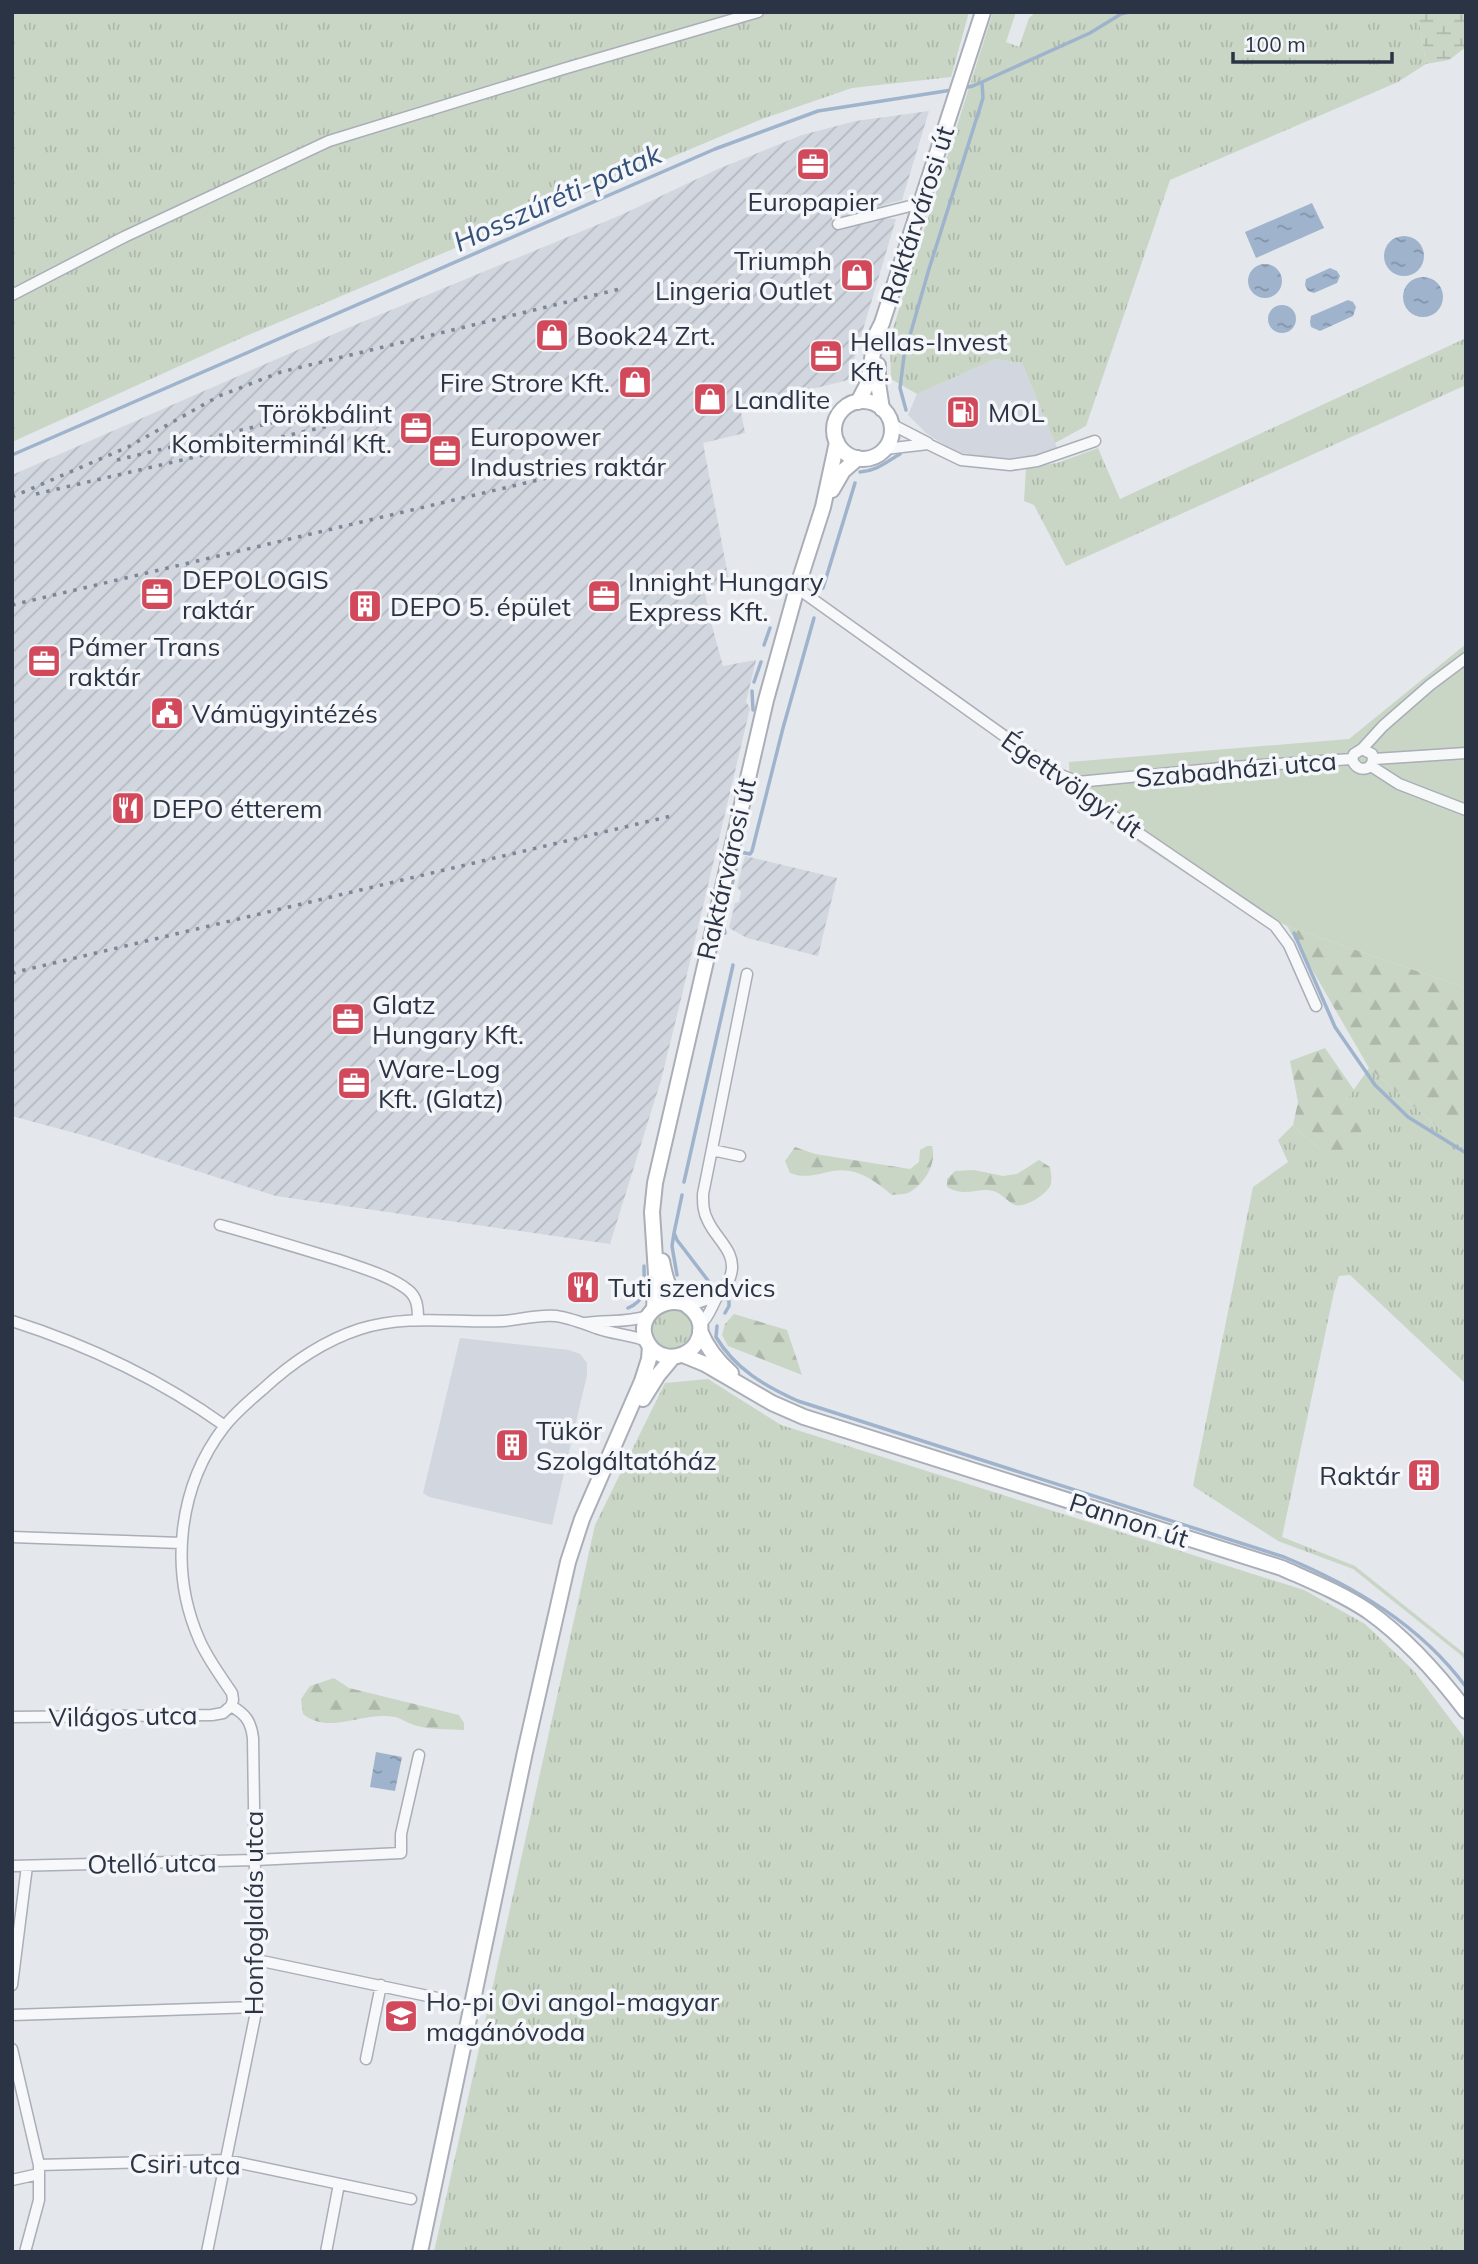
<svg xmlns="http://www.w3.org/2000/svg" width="1478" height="2264" viewBox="0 0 1478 2264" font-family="Mulish,sans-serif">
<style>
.built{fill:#d2d6de}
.industrial{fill:url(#industrial-furrows)}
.grass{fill:url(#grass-tufts)}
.forest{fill:url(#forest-firs)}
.wetland{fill:url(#wetland-marsh)}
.garden{fill:#c9d6c5}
.water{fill:url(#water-ripples)}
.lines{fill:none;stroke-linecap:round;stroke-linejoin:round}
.stream{stroke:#9fb4cc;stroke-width:3.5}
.street-casing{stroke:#a9aeb7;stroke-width:13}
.secondary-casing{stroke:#a9aeb7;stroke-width:18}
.street{stroke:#f7f8fa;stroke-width:10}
.secondary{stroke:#fff;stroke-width:14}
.rail{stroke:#7d8696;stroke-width:3.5;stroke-dasharray:3.5 7;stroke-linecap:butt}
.labels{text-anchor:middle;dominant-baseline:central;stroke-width:7;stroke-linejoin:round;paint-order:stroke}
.poi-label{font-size:26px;fill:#2b3445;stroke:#f4f6f9;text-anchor:start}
.street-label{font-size:26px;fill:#2b3445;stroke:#f4f6f9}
.water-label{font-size:28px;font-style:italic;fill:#34527a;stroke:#f4f6f9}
</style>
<defs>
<pattern id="industrial-furrows" width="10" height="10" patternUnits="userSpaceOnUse" patternTransform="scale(1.75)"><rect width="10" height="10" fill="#d2d6de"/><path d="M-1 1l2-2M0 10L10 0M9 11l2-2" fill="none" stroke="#b4b8c0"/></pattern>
<pattern id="grass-tufts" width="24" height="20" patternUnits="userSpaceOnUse" patternTransform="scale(1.75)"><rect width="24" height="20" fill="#c9d6c5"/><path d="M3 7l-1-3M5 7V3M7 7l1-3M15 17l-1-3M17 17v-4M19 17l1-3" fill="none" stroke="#adb8ab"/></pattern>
<pattern id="forest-firs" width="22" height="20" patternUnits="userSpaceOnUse" patternTransform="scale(1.75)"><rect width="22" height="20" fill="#c9d6c5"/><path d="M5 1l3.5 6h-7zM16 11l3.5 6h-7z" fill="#adb8ab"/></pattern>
<pattern id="wetland-marsh" width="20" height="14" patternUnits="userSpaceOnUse" patternTransform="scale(1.75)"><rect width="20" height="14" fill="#c9d6c5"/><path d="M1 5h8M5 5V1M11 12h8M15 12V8" fill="none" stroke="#adb8ab"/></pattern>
<pattern id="water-ripples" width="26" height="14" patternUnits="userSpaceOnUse" patternTransform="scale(1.75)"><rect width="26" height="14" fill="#9fb4cc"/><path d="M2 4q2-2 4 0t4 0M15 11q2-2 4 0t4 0" fill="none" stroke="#8293a7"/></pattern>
</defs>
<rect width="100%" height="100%" fill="#e4e7ec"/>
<path class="built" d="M995 359 1022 363 1058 450 1042 455 1003 459 955 452 926 433 908 415 917 394Z
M460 1338 569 1350 580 1354 587 1363V1375L552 1525 429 1497 423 1493Z"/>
<path class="industrial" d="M929 111 902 200 832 219 835 229 882 218 896 219 848 380 740 407 745 433 703 443 729 581 704 588 712 626 723 666 756 660 746 702 750 708 682 995 661 1080 610 1244 276 1196 93 1138 12 1116V475L350 327 621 215 718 169 802 135 856 121Z
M745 856 837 878 818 956 747 938 729 928 735 903 739 902 741 892 737 887Z"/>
<path class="grass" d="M12 12H969L951 77 852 88 762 119 239 339 12 442Z
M993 12H1016L1006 42 1019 47 1029 18 1036 12H1418L1426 64 1398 82 1170 180 1086 426 1055 443 1022 363 995 359 917 394 891 379 890 338Z
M1466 338V385L1066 566 1034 505 1024 501 1026 468 1057 463 1098 448 1120 499Z
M1369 1068 1466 1151V1384L1350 1275 1339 1276 1334 1292 1282 1537 1355 1566 1465 1654 1466 1662 1462 1656 1353 1569 1278 1541 1193 1486 1253 1187 1288 1162 1278 1140 1293 1125 1322 1151 1341 1108Z
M651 1330a21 21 0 1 1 42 0a21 21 0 1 1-42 0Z
M708 1379 781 1425 1304 1590 1365 1624 1414 1671 1466 1740V2252H434L595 1525 665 1383Z"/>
<path class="forest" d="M1287 926 1466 988V1151L1369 1068Z
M1325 1048 1354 1090 1341 1108 1362 1128 1356 1152 1322 1151 1293 1125 1298 1102 1290 1061Z
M927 1146H932C937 1163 925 1183 910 1192 905 1195 898 1194 892 1195 875 1181 857 1167 833 1171 817 1174 806 1179 790 1173L785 1161 795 1147 815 1154 910 1169 919 1162 920 1150Z
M1039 1160 1050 1167C1051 1174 1053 1182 1049 1188 1043 1196 1025 1208 1015 1205 1008 1202 1003 1195 996 1192 979 1185 968 1199 947 1187V1179L955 1171 974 1170 1003 1176 1017 1174Z
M734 1314 787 1330 802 1375 728 1346 722 1335 725 1324Z
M334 1678 349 1688 459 1715 464 1723V1730C449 1729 428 1730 414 1725 400 1720 401 1716 383 1716 356 1716 326 1733 303 1714L301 1699 310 1686Z"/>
<path class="wetland" d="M1418 12H1466V47L1449 60 1426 64Z"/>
<path class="garden" d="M1466 644V988L1287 926 1200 883 1071 797 1069 762 1349 739Z"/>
<path class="water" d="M1312 203 1324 228 1256 258 1245 232Z
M1384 256a20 20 0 1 1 40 0a20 20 0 1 1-40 0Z
M1248 281a17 17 0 1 1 34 0a17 17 0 1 1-34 0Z
M1330 268 1337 271 1340 276 1337 283 1314 293 1308 291 1305 285 1306 279Z
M1403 297a20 20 0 1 1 40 0a20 20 0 1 1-40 0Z
M1348 300 1353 302 1356 307 1353 316 1320 331 1311 327 1310 322 1311 316Z
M1268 319a14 14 0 1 1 28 0a14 14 0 1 1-28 0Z
M376 1752 402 1757 395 1791 370 1787Z"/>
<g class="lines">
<path class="stream" d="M963 88 973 86 1090 33 1121 14 1129 12
M906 410 900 388 904 356 929 269 983 98 982 82
M12 455 715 149 818 111 952 90
M860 472C877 471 886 462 900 454
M823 588 855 483
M764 645 770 628
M754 682 761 662
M752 691 753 710
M732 884 740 852 750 854 752 851 783 728 814 618
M725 933 723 923 727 905
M1294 933 1335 1027 1375 1085 1408 1117 1466 1153
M684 1182 733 965
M682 1195 674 1233 677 1240 713 1287 729 1301V1306L725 1313
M674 1233 672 1246 677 1275
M628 1308C648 1300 644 1284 644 1266
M717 1326 716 1337C735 1369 765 1386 798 1401L1284 1557C1354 1586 1420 1625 1466 1687"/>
<g class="street-casing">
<path id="street" d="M838 224 922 203
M12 295 124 237 329 141 563 69 758 12
M891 424 928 443
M930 445 961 460 1010 465 1037 461 1095 441
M885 449 928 444
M797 588 1056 773 1078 782 1232 767 1352 759
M1352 759 1354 754 1362 749 1383 726 1430 685 1466 658
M1352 759C1357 775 1377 770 1372 754L1362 749
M1374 759 1466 753
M1371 766 1399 784 1466 810
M1078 782 1087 798 1275 926 1289 945 1316 1006
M712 1150 740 1156
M220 1225C260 1236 299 1248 339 1260 359 1267 391 1276 408 1290 417 1297 418 1307 418 1319
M688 1306 717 1296
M12 1321C87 1345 161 1380 225 1426
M586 1323C607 1320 627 1323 648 1316
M700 1325C709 1317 711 1308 717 1297 722 1289 729 1284 731 1274 737 1252 716 1239 708 1221 703 1212 703 1204 703 1194L747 974
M12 1537 181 1543
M231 1706 233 1700 232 1693C220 1675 207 1658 199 1639 169 1570 178 1487 224 1427 235 1413 249 1401 262 1390 291 1363 323 1341 360 1329 408 1314 454 1323 503 1321 520 1320 538 1314 556 1316 570 1318 583 1323 596 1328 613 1334 631 1335 647 1341
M12 1717 212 1715 223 1713 231 1706
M12 1866 255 1860 401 1853V1834L419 1755
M257 1960 442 1999
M12 1985 27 1866
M12 2015 257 2007
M12 2049 39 2165V2200L25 2252
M366 2059 381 1985
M39 2165 226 2160 411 2199
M12 2180 39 2174
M207 2252 257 2007 253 1738C251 1722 246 1714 231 1706
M326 2252 339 2184"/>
</g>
<g class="secondary-casing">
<path id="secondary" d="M878 365V383L882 409
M834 430a29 29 0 1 1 58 0a29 29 0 1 1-58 0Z
M858 402 868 383 876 335 882 323 983 12
M832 490 843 471 858 458
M662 1261C664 1271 666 1283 672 1292 681 1304 697 1308 700 1324 705 1353 666 1369 649 1345 633 1321 658 1297 682 1303
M654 1308 656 1274 652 1212 655 1183 766 700 797 588 823 507 837 442
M700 1331C707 1348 717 1361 731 1373
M683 1355 705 1364 772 1403 804 1417 1282 1568C1311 1581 1341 1593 1368 1611 1406 1638 1438 1674 1466 1711
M643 1399 658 1375 673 1357
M420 2252 525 1752 568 1562 582 1519 642 1381 649 1359 650 1346"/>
</g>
<use href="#street" class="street"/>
<use href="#secondary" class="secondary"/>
<path class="rail" d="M117 460 333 408
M36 494 337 424
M12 497 128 447 219 396 281 372 624 288
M12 605 597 466
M12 973 671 816"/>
</g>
<defs>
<g id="office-square" transform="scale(1.75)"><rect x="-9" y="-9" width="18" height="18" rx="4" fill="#d1495b" stroke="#f4f6f9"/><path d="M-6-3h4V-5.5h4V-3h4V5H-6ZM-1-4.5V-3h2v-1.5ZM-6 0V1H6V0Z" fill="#fff"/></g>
<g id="shop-square" transform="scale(1.75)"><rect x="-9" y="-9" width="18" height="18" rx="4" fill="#d1495b" stroke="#f4f6f9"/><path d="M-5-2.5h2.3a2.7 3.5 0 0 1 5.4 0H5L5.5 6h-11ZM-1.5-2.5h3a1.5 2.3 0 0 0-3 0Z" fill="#fff"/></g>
<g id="fuel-square" transform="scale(1.75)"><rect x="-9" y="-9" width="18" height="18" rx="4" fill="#d1495b" stroke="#f4f6f9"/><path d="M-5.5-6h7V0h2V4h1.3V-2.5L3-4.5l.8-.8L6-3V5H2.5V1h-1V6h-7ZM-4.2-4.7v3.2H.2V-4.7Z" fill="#fff"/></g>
<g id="building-square" transform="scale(1.75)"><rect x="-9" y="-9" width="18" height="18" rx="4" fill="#d1495b" stroke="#f4f6f9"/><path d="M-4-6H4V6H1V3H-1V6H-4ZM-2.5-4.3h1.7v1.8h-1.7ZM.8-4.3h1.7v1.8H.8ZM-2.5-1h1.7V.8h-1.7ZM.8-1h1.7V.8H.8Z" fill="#fff"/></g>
<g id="civic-square" transform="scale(1.75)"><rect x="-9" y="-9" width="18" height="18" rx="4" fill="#d1495b" stroke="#f4f6f9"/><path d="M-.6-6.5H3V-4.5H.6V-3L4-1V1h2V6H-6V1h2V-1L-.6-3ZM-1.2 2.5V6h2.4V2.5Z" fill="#fff"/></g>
<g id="restaurant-square" transform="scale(1.75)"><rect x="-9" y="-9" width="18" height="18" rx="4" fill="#d1495b" stroke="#f4f6f9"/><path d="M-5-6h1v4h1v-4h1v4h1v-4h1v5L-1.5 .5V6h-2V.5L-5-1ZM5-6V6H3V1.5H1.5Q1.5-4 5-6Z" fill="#fff"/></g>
<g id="school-square" transform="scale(1.75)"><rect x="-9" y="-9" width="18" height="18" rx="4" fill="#d1495b" stroke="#f4f6f9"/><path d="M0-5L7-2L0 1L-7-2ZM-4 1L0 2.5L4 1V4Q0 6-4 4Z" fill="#fff"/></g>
</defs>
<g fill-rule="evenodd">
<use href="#office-square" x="813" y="164"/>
<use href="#shop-square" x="857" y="275"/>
<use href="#shop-square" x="552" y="335"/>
<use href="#office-square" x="826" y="356"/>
<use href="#shop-square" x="635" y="382"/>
<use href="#shop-square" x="710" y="399"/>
<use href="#fuel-square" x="963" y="412"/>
<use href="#office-square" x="416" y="428"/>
<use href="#office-square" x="445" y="451"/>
<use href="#office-square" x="157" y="594"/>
<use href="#office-square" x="604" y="596"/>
<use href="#building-square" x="365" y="606"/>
<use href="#office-square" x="44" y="661"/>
<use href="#civic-square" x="167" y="713"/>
<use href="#restaurant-square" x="128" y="808"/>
<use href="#office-square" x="348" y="1019"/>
<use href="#office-square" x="354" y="1083"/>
<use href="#restaurant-square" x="583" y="1287"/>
<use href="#building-square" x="512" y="1445"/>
<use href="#building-square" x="1424" y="1475"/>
<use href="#school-square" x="401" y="2016"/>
</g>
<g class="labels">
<g class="poi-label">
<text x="813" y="201" text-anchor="middle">Europapier</text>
<text x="832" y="260" text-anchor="end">Triumph<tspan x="832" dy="30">Lingeria Outlet</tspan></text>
<text x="576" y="335">Book24 Zrt.</text>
<text x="850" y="341">Hellas-Invest<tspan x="850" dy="30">Kft.</tspan></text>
<text x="610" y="382" text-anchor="end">Fire Strore Kft.</text>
<text x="734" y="399">Landlite</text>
<text x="988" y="412">MOL</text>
<text x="392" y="413" text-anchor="end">Törökbálint<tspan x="392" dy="30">Kombiterminál Kft.</tspan></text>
<text x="470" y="436">Europower<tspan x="470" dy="30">Industries raktár</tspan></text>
<text x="182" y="579">DEPOLOGIS<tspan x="182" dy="30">raktár</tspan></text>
<text x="628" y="581">Innight Hungary<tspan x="628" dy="30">Express Kft.</tspan></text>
<text x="390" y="606">DEPO 5. épület</text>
<text x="68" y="646">Pámer Trans<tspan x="68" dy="30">raktár</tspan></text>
<text x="192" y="713">Vámügyintézés</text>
<text x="152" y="808">DEPO étterem</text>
<text x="372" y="1004">Glatz<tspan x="372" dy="30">Hungary Kft.</tspan></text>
<text x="378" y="1068">Ware-Log<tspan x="378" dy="30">Kft. (Glatz)</tspan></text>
<text x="608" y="1287">Tuti szendvics</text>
<text x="536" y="1430">Tükör<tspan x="536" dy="30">Szolgáltatóház</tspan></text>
<text x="1400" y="1475" text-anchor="end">Raktár</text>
<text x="426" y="2001">Ho-pi Ovi angol-magyar<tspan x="426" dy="30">magánóvoda</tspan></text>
</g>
<g class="street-label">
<text transform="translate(917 215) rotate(-72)">Raktárvárosi út</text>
<text transform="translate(1236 769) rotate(-5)">Szabadházi utca</text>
<text transform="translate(1072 784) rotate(35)">Égettvölgyi út</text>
<text transform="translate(726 869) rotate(-77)">Raktárvárosi út</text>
<text transform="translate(1129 1520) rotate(18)">Pannon út</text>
<text transform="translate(123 1716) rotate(-1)">Világos utca</text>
<text transform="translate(152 1863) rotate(-1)">Otelló utca</text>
<text transform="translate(253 1913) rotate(-90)">Honfoglalás utca</text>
<text transform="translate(185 2164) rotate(1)">Csiri utca</text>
</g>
<g class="water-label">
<text transform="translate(557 197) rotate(-24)">Hosszúréti-patak</text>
</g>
</g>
<rect width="1478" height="2264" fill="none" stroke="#2b3445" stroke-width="28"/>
<path d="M1233 52v10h159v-10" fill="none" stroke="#2b3445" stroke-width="3.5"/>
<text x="1244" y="52" font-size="21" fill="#2b3445" stroke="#f4f6f9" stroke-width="5" paint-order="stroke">100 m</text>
</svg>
